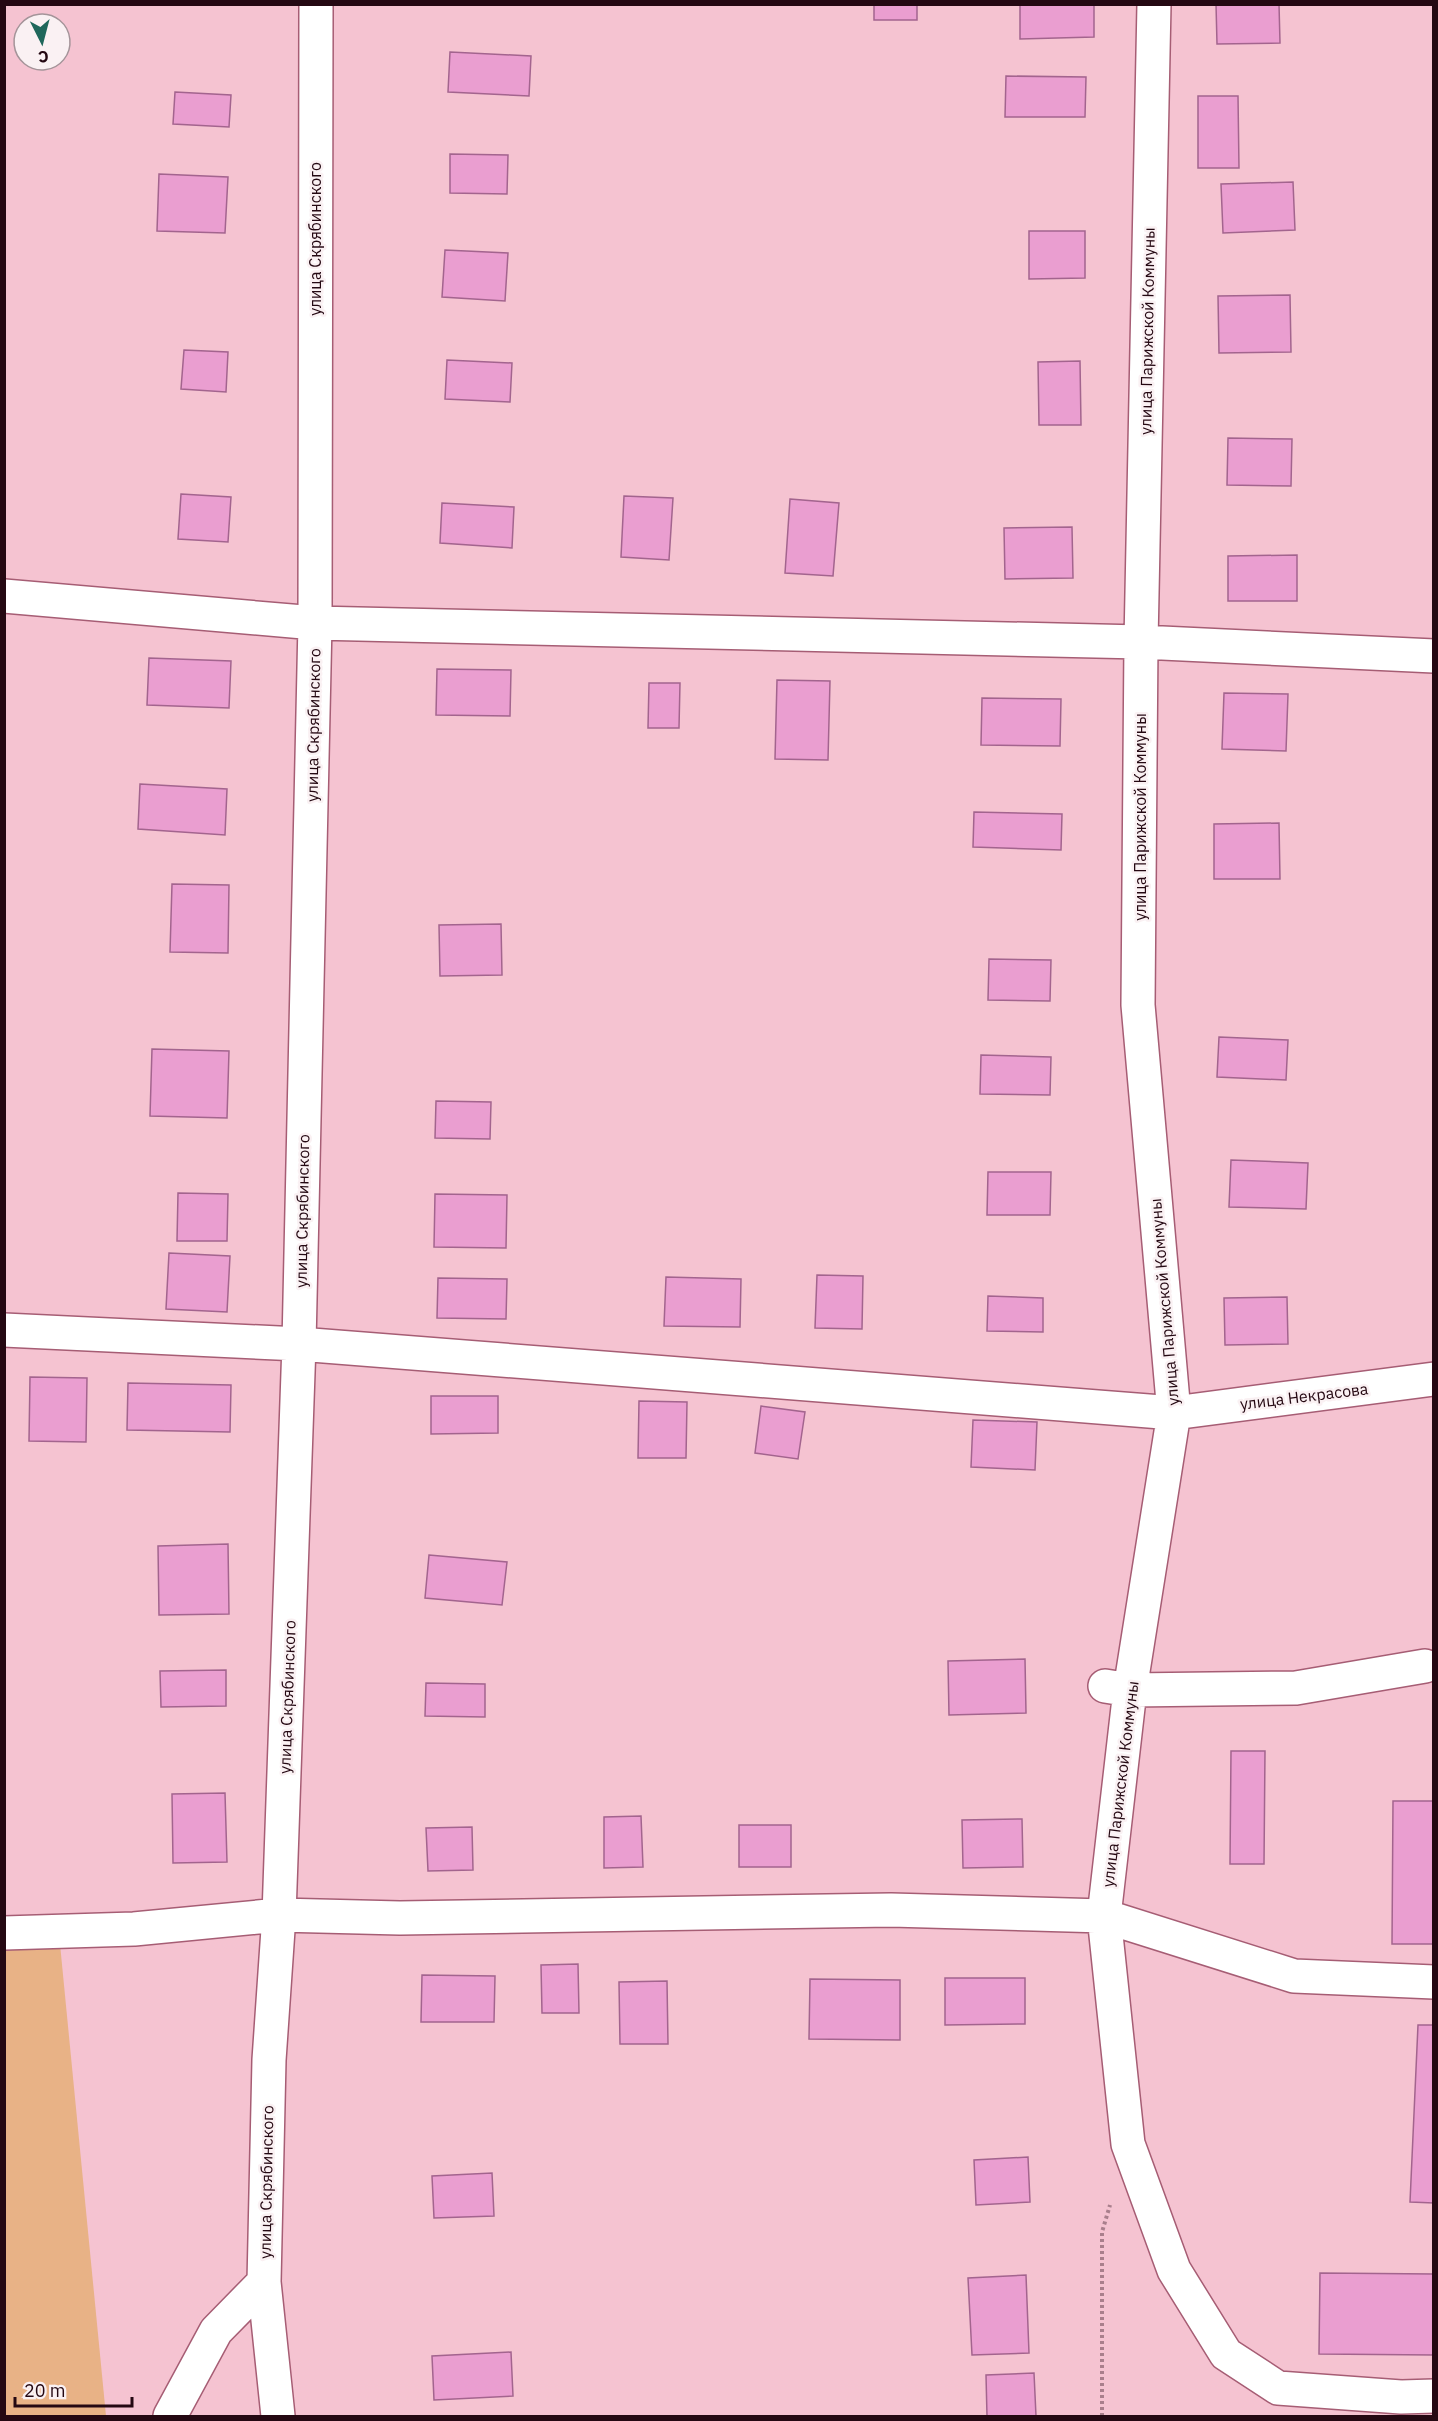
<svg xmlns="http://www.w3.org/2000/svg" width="1438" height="2421" viewBox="0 0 1438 2421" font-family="'IBM Plex Sans',sans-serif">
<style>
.green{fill:#e8b286}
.building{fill:#ea9ed0;stroke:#a3648e;stroke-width:1.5}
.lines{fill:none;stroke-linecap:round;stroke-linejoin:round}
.minor-casing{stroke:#a65d74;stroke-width:36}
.path{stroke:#a97f8c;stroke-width:4;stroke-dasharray:3 3;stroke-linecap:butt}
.minor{stroke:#fff;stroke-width:33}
.labels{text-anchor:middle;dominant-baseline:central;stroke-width:5;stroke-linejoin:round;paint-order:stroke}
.street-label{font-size:16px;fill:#240812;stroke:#faf1f3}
</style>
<rect width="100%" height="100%" fill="#f5c3d1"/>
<path class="green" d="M60 1944 106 2416H5L4 1951Z"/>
<path class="building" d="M874 4H917V20H874Z
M1020 4H1094V37L1020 39Z
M1216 4H1279L1280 43 1217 44Z
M450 52 531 56 529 96 448 92Z
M1006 76 1086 77 1085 117H1005Z
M175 92 231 95 229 127 173 124Z
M1198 96H1238L1239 168H1198Z
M450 154 508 155 507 194 450 193Z
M159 174 228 177 225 233 157 231Z
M1293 182 1295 230 1223 233 1221 184Z
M1029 231H1085V278L1029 279Z
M445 250 508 253 505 301 442 297Z
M1290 295 1291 352 1219 353 1218 296Z
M184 350 228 352 226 392 181 389Z
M447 360 512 363 510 402 445 399Z
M1080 361 1081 425H1039L1038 362Z
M1228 438 1292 439 1291 486 1227 485Z
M181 494 231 497 228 542 178 539Z
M624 496 673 498 669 560 621 557Z
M790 499 839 503 833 576 785 573Z
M442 503 514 507 512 548 440 543Z
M1072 527 1073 578 1005 579 1004 528Z
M1297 555V601H1228V556Z
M149 658 231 661 229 708 147 705Z
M437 669 511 670 510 716 436 715Z
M777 680 830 681 828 760 775 759Z
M649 683H680L679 728H648Z
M1224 693 1288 694 1286 751 1222 749Z
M982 698 1061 699 1060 746 981 745Z
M140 784 227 789 225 835 138 829Z
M974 812 1062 814 1061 850 973 847Z
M1279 823 1280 879H1214V824Z
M172 884 229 885 228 953 170 952Z
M501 924 502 975 440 976 439 925Z
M989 959 1051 960 1050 1001 988 1000Z
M1219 1037 1288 1040 1286 1080 1217 1077Z
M152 1049 229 1051 227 1118 150 1116Z
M981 1055 1051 1057 1050 1095 980 1094Z
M436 1101 491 1102 490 1139 435 1138Z
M1231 1160 1308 1163 1306 1209 1229 1207Z
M988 1172H1051L1050 1215H987Z
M178 1193 228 1194 227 1241H177Z
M435 1194 507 1195 506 1248 434 1247Z
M169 1253 230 1256 227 1312 166 1309Z
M817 1275 863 1276 862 1329 815 1328Z
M666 1277 741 1279 740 1327 664 1326Z
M438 1278 507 1279 506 1319 437 1318Z
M988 1296 1043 1298V1332L987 1331Z
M1287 1297 1288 1344 1225 1345 1224 1298Z
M30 1377 87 1378 86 1442 29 1441Z
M128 1383 231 1385 230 1432 127 1430Z
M431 1396H498V1433L431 1434Z
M639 1401 687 1402 686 1458H638Z
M761 1406 805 1412 798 1459 755 1453Z
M973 1420 1037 1422 1035 1470 971 1467Z
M228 1544 229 1614 159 1615 158 1546Z
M429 1555 507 1562 502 1605 425 1598Z
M1025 1659 1026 1713 949 1715 948 1661Z
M226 1670V1706L161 1707 160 1671Z
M426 1683 485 1684V1717L425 1716Z
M1231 1751H1265L1264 1864H1230Z
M225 1793 227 1862 173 1863 172 1794Z
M1393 1801H1434V1944H1392Z
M641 1816 643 1867 604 1868V1817Z
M1022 1819 1023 1867 963 1868 962 1820Z
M739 1825H791V1867H739Z
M472 1827 473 1870 428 1871 426 1828Z
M578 1964 579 2013H542L541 1965Z
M422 1975 495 1976 494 2022H421Z
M945 1978H1025V2024L945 2025Z
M810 1979 900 1980V2040L809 2039Z
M667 1981 668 2044H620L619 1982Z
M1418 2025H1434V2203L1410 2202Z
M1028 2157 1030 2202 976 2205 974 2160Z
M492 2173 494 2216 434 2218 432 2176Z
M1320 2273 1434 2274V2355L1319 2354Z
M1026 2275 1029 2353 972 2355 968 2278Z
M511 2352 513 2396 434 2400 432 2356Z
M1034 2373 1036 2416H987L986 2375Z"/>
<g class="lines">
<g class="minor-casing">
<path id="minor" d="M1154 4 1141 642 1138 1005 1174 1413 1130 1690 1104 1916 1128 2144 1174 2270 1226 2354 1278 2388 1401 2397 1434 2396
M4 596 315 623 1141 642 1434 656
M4 1330 299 1344 1174 1413 1434 1379
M1105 1686 1130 1690 1296 1688 1425 1666
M4 1933 134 1929 279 1915 400 1918 891 1910 1104 1916 1294 1976 1434 1982
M170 2416 216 2331 264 2282
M278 2416 264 2282 269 2060 279 1915 299 1344 315 623 316 4"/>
</g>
<path class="path" d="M1102 2416V2232L1110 2205"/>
<use href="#minor" class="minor"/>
</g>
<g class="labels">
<g class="street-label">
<text transform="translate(315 239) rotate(-90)">улица Скрябинского</text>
<text transform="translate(1147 331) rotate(-89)">улица Парижской Коммуны</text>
<text transform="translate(313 725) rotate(-89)">улица Скрябинского</text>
<text transform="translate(1140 817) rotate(-90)">улица Парижской Коммуны</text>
<text transform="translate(302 1211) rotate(-89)">улица Скрябинского</text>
<text transform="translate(1164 1302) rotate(-95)">улица Парижской Коммуны</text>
<text transform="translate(1304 1396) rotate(-7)">улица Некрасова</text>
<text transform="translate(287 1697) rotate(-88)">улица Скрябинского</text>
<text transform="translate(1120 1784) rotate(-83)">улица Парижской Коммуны</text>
<text transform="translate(266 2182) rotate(-89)">улица Скрябинского</text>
</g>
</g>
<rect width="1438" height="2421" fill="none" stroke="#240812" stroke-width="12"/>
<g transform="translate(42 42) rotate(174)"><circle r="28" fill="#faf1f3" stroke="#a49499" stroke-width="1.5"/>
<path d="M0-4.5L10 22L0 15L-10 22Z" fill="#1f675b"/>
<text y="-9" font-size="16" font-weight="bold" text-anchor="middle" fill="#240812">С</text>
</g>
<path d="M15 2397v9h117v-9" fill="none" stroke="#240812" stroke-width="3"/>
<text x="24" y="2397" font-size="18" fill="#240812" stroke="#faf1f3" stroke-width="4.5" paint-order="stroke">20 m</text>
</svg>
